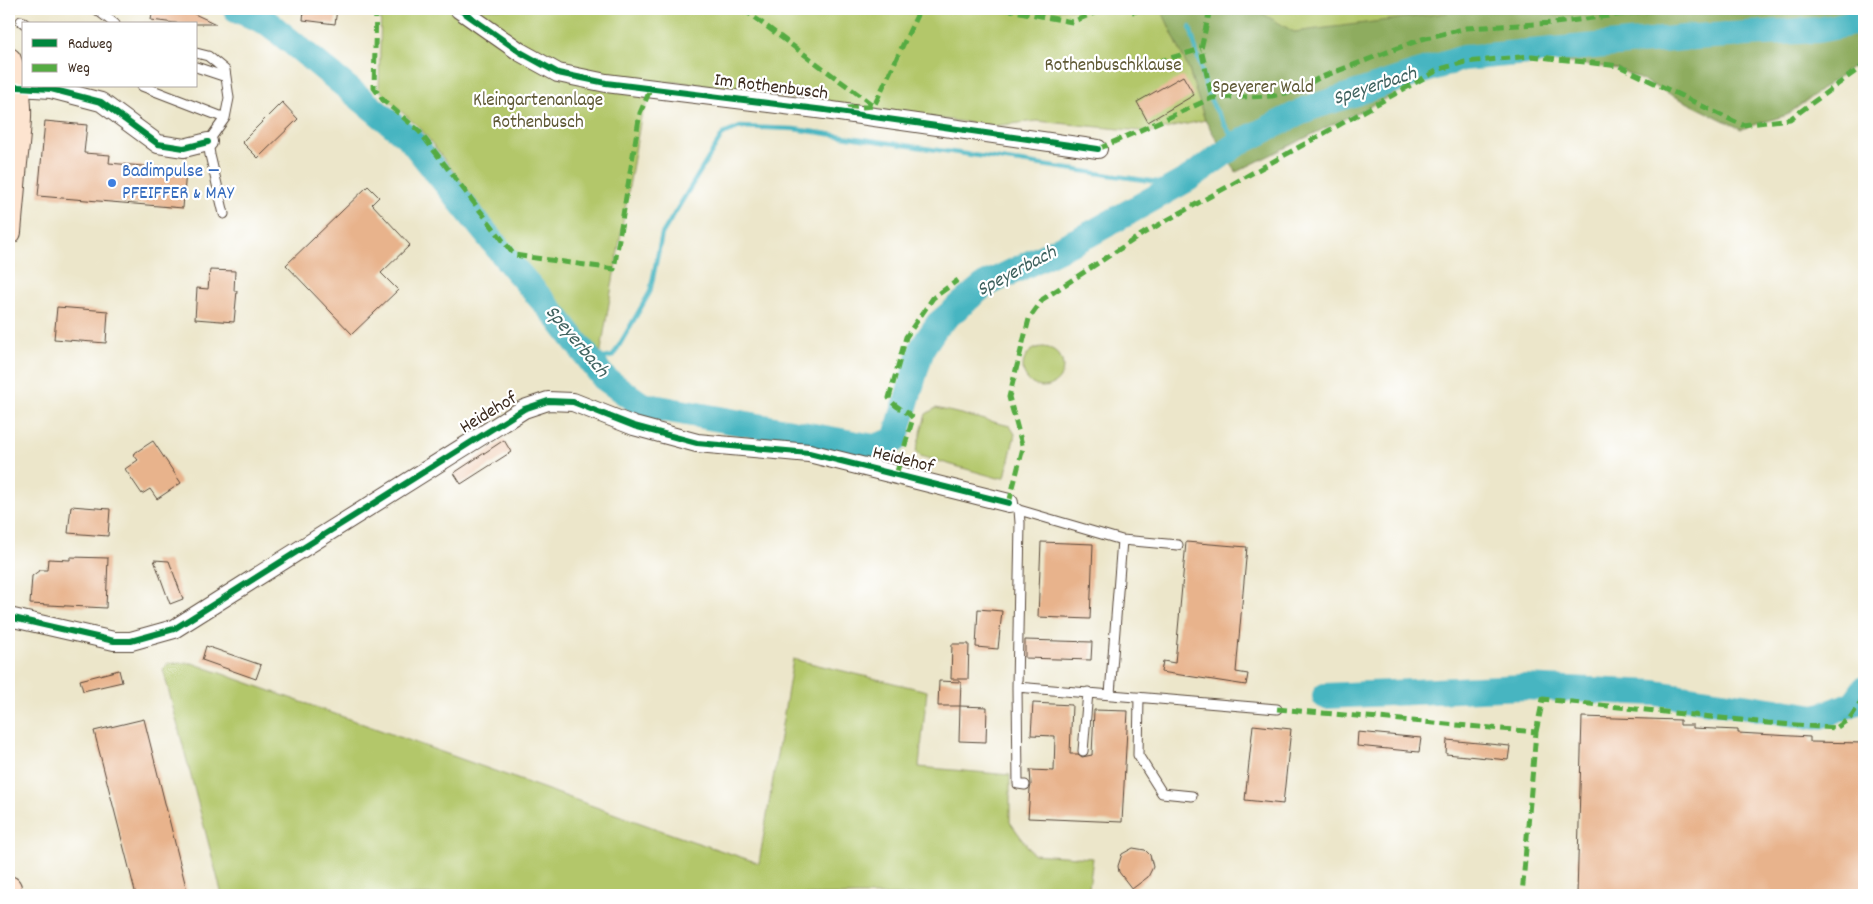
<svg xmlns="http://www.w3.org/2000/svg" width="1873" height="904" viewBox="0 0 1873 904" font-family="Dekko,sans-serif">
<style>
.green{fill:#b3c76b;stroke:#777844}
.forest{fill:#8eac5f;stroke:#646b3e}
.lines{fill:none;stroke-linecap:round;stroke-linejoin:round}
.stream{stroke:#46b5c1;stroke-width:4.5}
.river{stroke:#46b5c1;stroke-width:26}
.building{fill:#e8b38c}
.lane-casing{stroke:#564638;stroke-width:11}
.street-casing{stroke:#564638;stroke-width:20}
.secondary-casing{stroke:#564638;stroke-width:26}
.lane{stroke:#fff;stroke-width:9}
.street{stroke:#fff;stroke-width:18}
.secondary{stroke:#fde4d0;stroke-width:24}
.quiet{stroke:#55ab43;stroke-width:5;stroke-dasharray:10 5;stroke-linecap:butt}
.cycleway-casing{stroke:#fff;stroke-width:9}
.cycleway{stroke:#00873e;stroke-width:6}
.shop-dot{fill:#3f7fe0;stroke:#fff;stroke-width:2}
.labels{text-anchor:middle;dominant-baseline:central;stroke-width:4.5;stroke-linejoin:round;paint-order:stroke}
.park-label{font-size:19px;fill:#5f5935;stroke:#fff}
.street-label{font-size:19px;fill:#3b2a1e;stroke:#fff}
.shop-label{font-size:19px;fill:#366cbe;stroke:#fff;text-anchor:start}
.water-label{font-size:20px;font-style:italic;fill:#3f625f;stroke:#fff}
</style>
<rect width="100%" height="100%" fill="#fff"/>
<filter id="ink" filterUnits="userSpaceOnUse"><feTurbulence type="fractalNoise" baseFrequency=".02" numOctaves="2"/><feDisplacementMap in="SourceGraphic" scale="10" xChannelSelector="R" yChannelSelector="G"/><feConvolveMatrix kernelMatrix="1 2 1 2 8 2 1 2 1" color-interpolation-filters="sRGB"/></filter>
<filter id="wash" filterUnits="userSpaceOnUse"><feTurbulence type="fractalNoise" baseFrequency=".0096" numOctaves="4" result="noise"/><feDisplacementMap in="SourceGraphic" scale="20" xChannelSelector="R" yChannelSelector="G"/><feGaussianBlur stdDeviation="1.12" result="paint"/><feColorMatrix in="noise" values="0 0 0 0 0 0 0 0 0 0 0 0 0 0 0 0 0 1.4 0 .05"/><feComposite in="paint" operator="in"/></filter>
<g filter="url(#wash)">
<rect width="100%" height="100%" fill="#ece6ca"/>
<path class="green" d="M381 9H1161L1166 19V9H1593L1461 47 1211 104 1170 28 1189 70 1205 120 1151 132 1037 121 993 126 676 82 657 84 641 117 600 356 516 253 421 129 387 99 379 88Z
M1023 367a20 20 0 1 1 40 0a20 20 0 1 1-40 0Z
M936 408 1010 426 1015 434 1005 477 998 478 920 456 916 451 926 414Z
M793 659 927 691 919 767 1010 775V822L1033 854 1093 858 1088 895H222L163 669 169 663H192L677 836 759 863Z"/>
<path class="forest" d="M1161 9H1255L1294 32 1476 9H1864V58L1787 115 1741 129 1619 69 1480 52 1236 172 1205 120 1189 70Z"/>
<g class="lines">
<path class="stream" d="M1190 27 1207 92 1214 107 1237 144
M591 361 613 356 650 292 662 234 723 134 740 127 794 129 1178 185"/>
<path class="river" d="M236 9 268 23 410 139 514 268 556 316 604 378 642 405 874 447 895 440 922 348 938 324 983 286 1090 234 1188 179 1237 144 1307 109 1463 58 1695 37 1818 30 1864 21
M1325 696 1523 687 1655 693 1816 717 1835 711 1854 703 1864 689"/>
</g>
<g id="blocks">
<path class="building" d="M153 9 186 10 216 24H183L151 20Z
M304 9H337L335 24 303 20Z
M1183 76 1194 95 1148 122 1137 102Z
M282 102 298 119 258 158 242 142Z
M45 121 87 125 84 153 110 155 109 163 186 170 183 208 38 196Z
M368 186 379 197 372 204 410 245 381 273 398 290 352 334 286 265Z
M210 270 235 271 234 291H237L234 322 195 319 197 288 208 289Z
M57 307 108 311 106 343 54 339Z
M504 440 511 452 461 484 454 473Z
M153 441 181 483 157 499 150 489 142 494 125 469 138 460 133 454Z
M71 506 110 509 108 536 68 533Z
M1041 542 1093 544 1090 619 1038 617Z
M1186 542 1247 547 1236 672 1248 674 1246 685 1161 672 1163 661 1175 663Z
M70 557 108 558 106 608 30 604 32 576 40 570H47L48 559 70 560Z
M154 560 169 561 183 599 170 604Z
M978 609 1002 611 998 649 976 647Z
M1025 640 1092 642 1091 660 1025 658Z
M952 644H969L968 679H951Z
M206 646 261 665 256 679 202 660Z
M119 670 122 682 83 691 80 680Z
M939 681 961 682 960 706H938Z
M1033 703 1072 705 1070 754H1078L1082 757 1092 755 1094 710 1128 711 1122 822 1028 818 1030 789 1031 785 1030 770 1054 771 1055 736 1031 735Z
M960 706 987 707 986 742 959 741Z
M1582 717 1680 720V725H1693V728L1738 730V733L1810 737V742L1864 743V895H1577Z
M144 719 188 895H136L94 731Z
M1253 725 1291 729 1283 804 1245 800Z
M1358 732 1421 738 1419 752 1357 746Z
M1447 740 1510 746 1508 760 1446 754Z
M1133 848 1145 850 1150 855 1153 867 1148 877 1132 889 1119 872 1118 866 1122 854Z"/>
</g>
</g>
<g filter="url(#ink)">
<use href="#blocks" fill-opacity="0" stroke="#564638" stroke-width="1"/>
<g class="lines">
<g class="lane-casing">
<path id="lane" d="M96 9 115 24
M21 21 25 24
M196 53 208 56 225 70 229 98 225 118 208 142 210 155 224 214
M196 67 226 77
M142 86 225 118
M1009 503 1019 510 1020 523 1017 687 1277 709
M1019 510 1122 540 1178 545
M1017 687 1018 784 1025 785
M1110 694 1122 540
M1139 697 1138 755 1162 793 1192 796
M1083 751 1088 692"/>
</g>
<g class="street-casing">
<path id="street" d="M459 9 520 52 558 73 606 83 825 110 1098 149
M18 87 51 89 101 102 158 144 184 148 208 142
M9 617 114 641H131L174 629 524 409 548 401 573 402 634 426 697 443 809 453 1009 503"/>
</g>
<g class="secondary-casing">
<path id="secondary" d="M9 60C24 93 19 128 15 163 13 186 11 209 9 232
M9 888 10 895"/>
</g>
<use href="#lane" class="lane"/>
<use href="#street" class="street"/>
<use href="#secondary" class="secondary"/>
<path class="quiet" d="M376 9 374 88 383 100 419 131 514 255 614 269 640 113 651 88
M743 9 874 106
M1004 9 1072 22 1094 13 1099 9
M1134 9 1135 14
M1210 9 1201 49 1212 98
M1157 62 1201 49
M847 108 874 106 920 9
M1098 149 1212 98 1272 96 1295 91 1319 78 1422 39 1467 28 1554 23 1664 9
M896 475 913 418C905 408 899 412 889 398L906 337 933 298 958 280
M1009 503 1023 448 1009 397 1029 319 1043 299 1144 233 1440 69 1465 62 1532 56 1619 66 1742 125 1790 119 1864 65
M1277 709 1536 732 1522 895
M1536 732 1543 699 1768 723 1836 728 1850 718 1864 698"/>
<g class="cycleway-casing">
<path id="cycleway" d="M459 9 520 52 558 73 606 83 825 110 1098 149
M18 87 51 89 101 102 158 144 184 148 208 142
M9 617 114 641H131L174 629 524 409 548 401 573 402 634 426 697 443 809 453 1009 503"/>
</g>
<use href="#cycleway" class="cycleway"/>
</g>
</g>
<circle class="shop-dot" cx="112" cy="183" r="5"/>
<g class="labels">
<g class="park-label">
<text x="1113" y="66">Rothenbuschklause</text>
<text x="1263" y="88">Speyerer Wald</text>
<text x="538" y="101">Kleingartenanlage<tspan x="538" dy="22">Rothenbusch</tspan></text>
</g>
<g class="street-label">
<text transform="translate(771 88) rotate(7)">Im Rothenbusch</text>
<text transform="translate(489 414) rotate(-31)">Heidehof</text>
<text transform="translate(903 461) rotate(14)">Heidehof</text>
</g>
<g class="shop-label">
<text x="122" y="172">Badimpulse —<tspan x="122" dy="22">PFEIFFER &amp; MAY</tspan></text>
</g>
<g class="water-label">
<text transform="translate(1375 87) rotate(-18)">Speyerbach</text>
<text transform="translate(1017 272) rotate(-28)">Speyerbach</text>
<text transform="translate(576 342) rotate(50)">Speyerbach</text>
</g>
</g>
<rect width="1873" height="904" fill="none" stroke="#fff" stroke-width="30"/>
<rect x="22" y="22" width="175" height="65" fill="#ffffff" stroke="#b1aaa5"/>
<rect x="32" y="39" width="25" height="8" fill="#00873e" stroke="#b1aaa5"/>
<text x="68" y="48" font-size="15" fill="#3b2a1e">Radweg</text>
<rect x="32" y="64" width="25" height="8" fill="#55ab43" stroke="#b1aaa5"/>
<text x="68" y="72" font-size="15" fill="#3b2a1e">Weg</text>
</svg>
